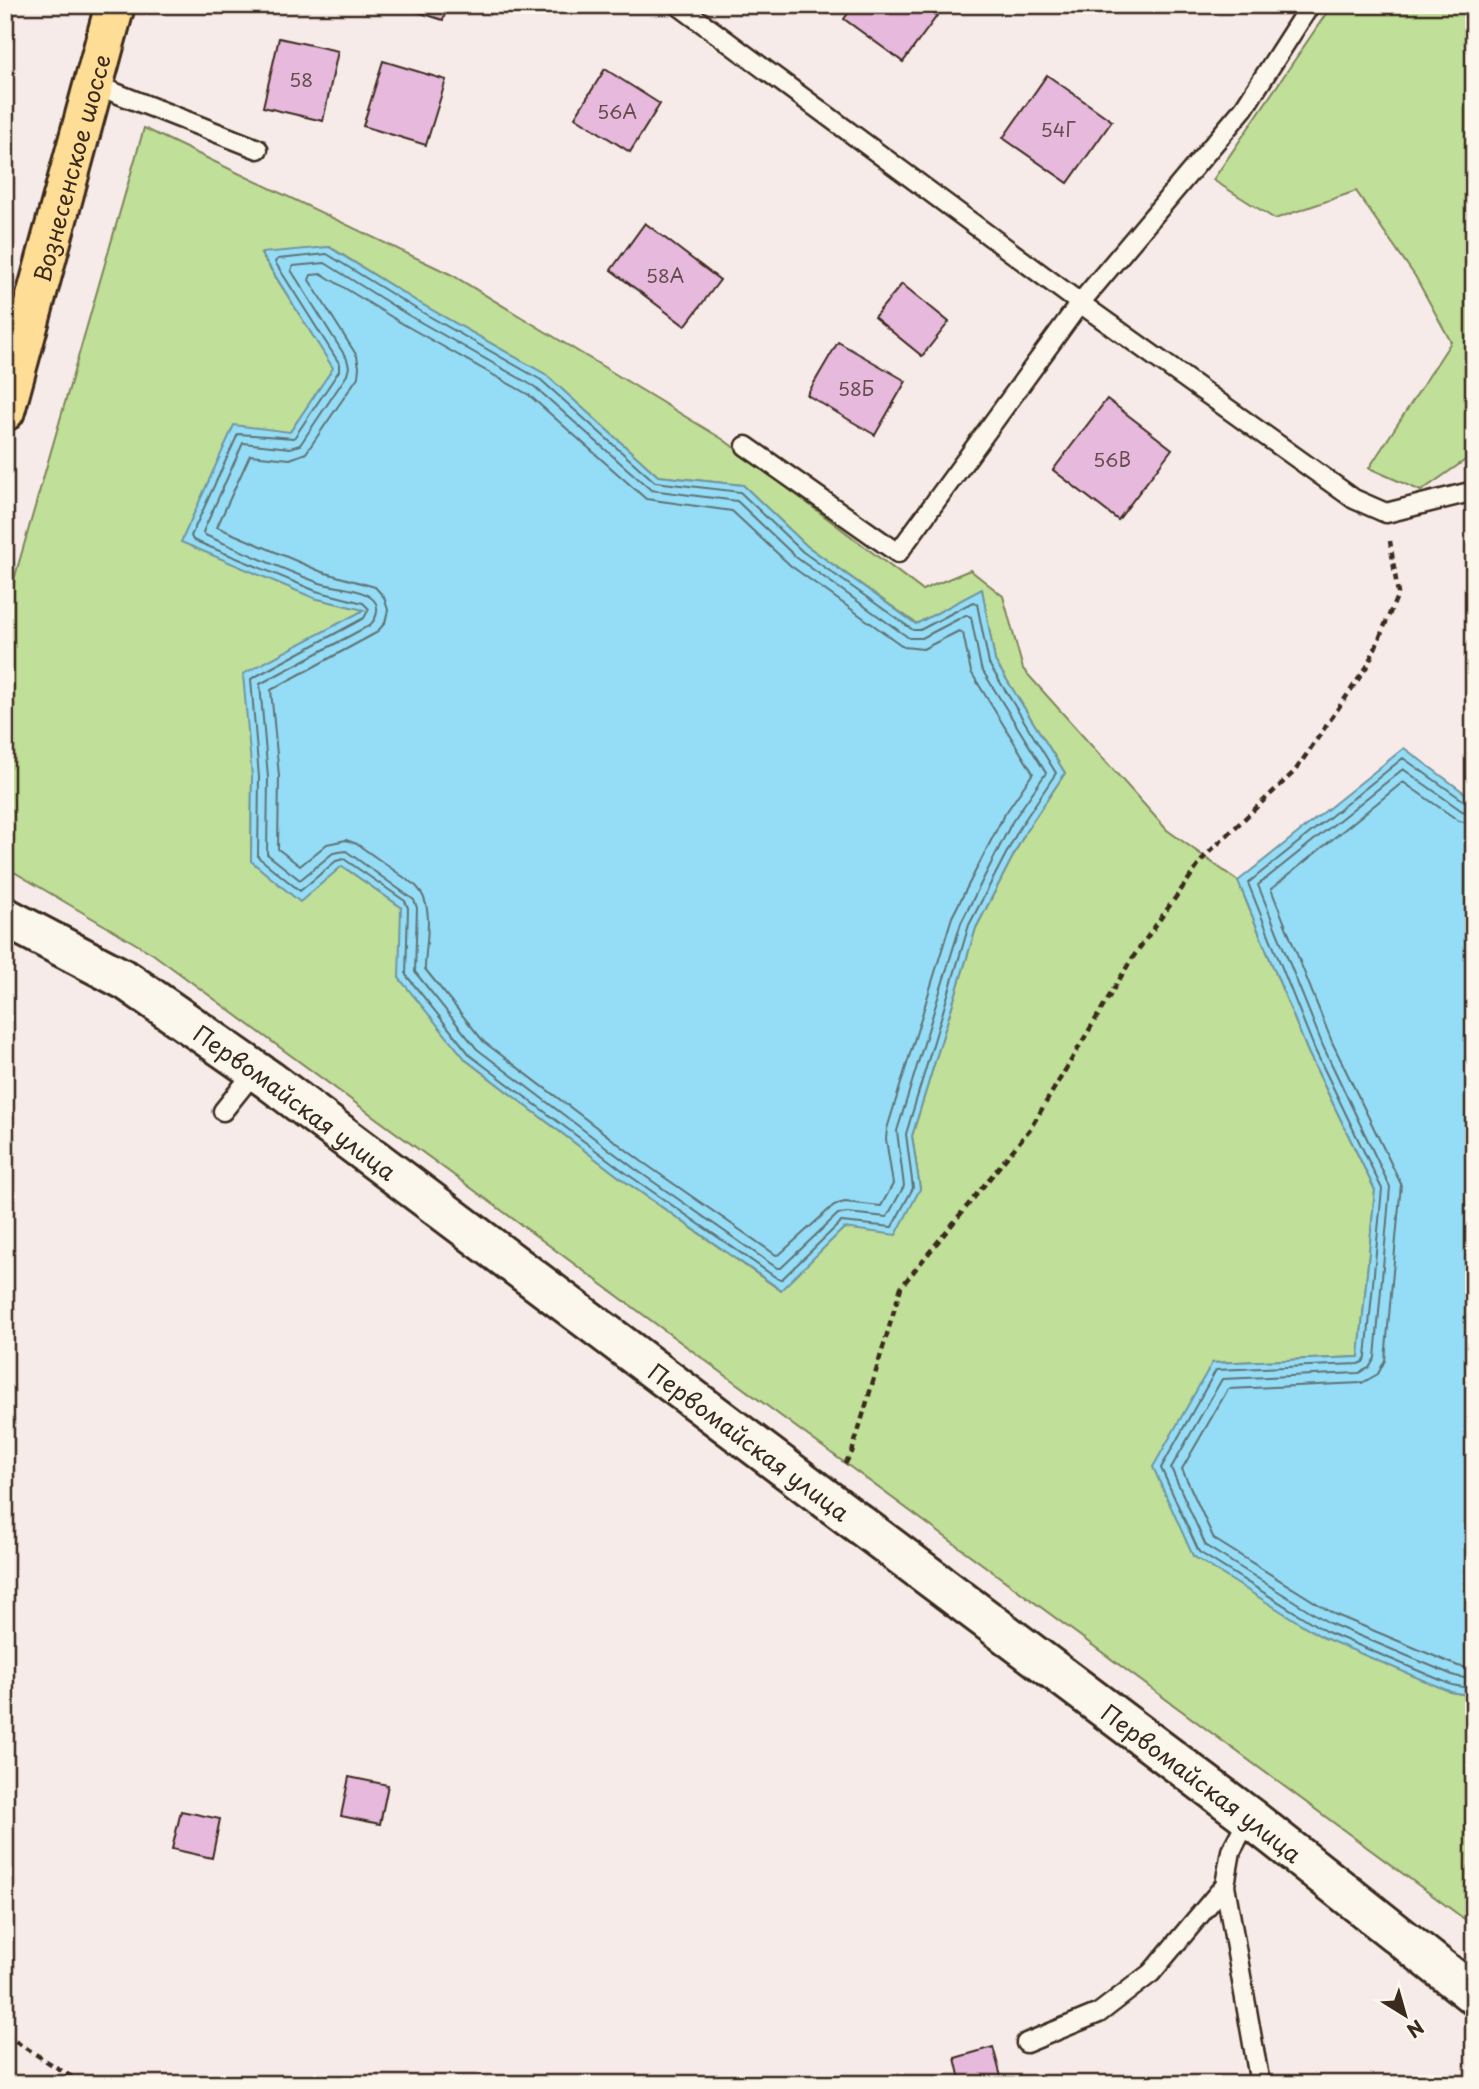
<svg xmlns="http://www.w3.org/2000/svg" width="1479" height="2089" viewBox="0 0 1479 2089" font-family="'Playpen Sans',sans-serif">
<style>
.green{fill:#c0df98;stroke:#7e845b;stroke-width:2;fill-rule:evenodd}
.water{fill:#95ddf6;stroke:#7195a0;stroke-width:2}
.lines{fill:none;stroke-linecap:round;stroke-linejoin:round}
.shore{stroke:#5f7274;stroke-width:2}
.building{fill:#e6b9dd;stroke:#3b2a1e;stroke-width:2}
.lane-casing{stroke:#3b2a1e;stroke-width:23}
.secondary-casing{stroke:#3b2a1e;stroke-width:44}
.primary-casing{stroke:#3b2a1e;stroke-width:44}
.path{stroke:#3b2a1e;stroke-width:4.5;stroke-dasharray:7 5;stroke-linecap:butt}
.lane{stroke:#fbf7ec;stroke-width:18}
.secondary{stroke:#fbf7ec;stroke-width:38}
.primary{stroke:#fedd96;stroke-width:38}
.labels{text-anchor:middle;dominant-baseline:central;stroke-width:5;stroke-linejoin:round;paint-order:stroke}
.number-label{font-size:19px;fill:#664e4e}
.street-label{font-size:23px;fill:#3b2a1e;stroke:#fbf7ec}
</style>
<rect width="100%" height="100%" fill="#f7ebe9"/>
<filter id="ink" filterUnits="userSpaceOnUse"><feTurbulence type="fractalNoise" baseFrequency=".0143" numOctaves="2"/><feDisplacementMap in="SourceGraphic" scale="14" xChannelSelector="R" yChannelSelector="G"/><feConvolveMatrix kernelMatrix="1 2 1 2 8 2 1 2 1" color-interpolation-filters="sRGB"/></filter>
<g filter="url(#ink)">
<path class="green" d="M1332 5H1474V454L1421 491 1369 468 1451 342 1415 276 1356 191 1275 219 1213 180Z
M144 128 452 275 724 440 922 590 970 570 1003 596 1023 669 1167 830 1238 881 1308 1052 1375 1190 1359 1357 1212 1363 1450 1692 1474 1696V1926L153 954 9 869 5 864V611ZM330 247 416 301 545 374 658 476 743 485 807 546 917 624 982 590 995 661 1065 773 1026 831 976 928 912 1136 920 1189 844 1228 780 1290 626 1182 466 1060 401 907 342 866 251 861 252 777 365 610 314 598 290 432 334 368 261 254Z"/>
<path class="water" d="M329 247 416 301 545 374 658 476 743 485 807 546 916 624 982 589 995 661 1065 773 1026 831 976 928 912 1136 920 1189 896 1235 844 1228 781 1290 626 1182 466 1060 399 978 401 907 342 866 300 902 251 861 252 777 243 674 364 610 314 598 181 542 234 425 290 432 333 368 261 253Z
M1404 748 1474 800V1696L1451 1692 1322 1637 1193 1556 1153 1467 1212 1363 1359 1357 1375 1190 1308 1052 1238 881Z"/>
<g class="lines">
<path class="shore" d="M327 254 413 307 541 380 655 482 740 492 803 552 913 630H920L973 602 977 604 989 664 1056 773 1020 827 969 925 906 1134 913 1188 892 1227 841 1222 782 1279H778L630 1176 471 1056 406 975 408 908 405 901 344 859 336 861 300 891 258 857 259 777 251 679 364 618 369 609 363 603 316 591 193 540 191 536 238 434 294 438 339 371V363L275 262 278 259Z
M325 263 408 315 535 387 651 490 737 501 797 558 909 638H922L966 615 971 617 981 668 1046 773 1012 822 961 923 897 1131 904 1186 887 1217 847 1213 838 1214 781 1268H777L635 1169 477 1049 415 972 417 908 414 900 346 851 333 853 300 880 267 854 268 777 260 684 370 625C378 617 381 604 370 597 357 587 333 588 317 582 279 568 242 551 205 535L203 532 243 443 290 448 300 445 347 375 349 367 347 359 291 270 293 266Z
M322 274 403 324 529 395 646 499 732 511 791 566 904 647 923 649 959 631 963 633 971 672 1033 773 1003 817 952 917 887 1129 886 1139 893 1184 881 1206 845 1202 834 1205 780 1254 776 1255 641 1161 484 1042 425 969C425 944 436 905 416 886L357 844 346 840 327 844 300 866 278 849 279 776 271 690 376 633 385 623 388 610 384 597 375 587 322 572 217 527 250 455 290 459 306 453 358 377 359 367 357 356 309 280 311 275Z
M1474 805 1467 803 1403 758 1248 883 1315 1050 1382 1189 1366 1357 1363 1362 1358 1364 1216 1370 1161 1468 1199 1552 1325 1631 1452 1685 1474 1689
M1474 814 1462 811 1403 769 1258 885 1323 1046 1390 1187 1375 1358 1369 1368 1359 1373 1222 1379 1171 1468 1206 1546 1329 1623 1455 1676 1474 1680
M1474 824 1459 821 1403 782 1271 889 1332 1042 1401 1184 1385 1360 1378 1374 1362 1383 1228 1389 1182 1469 1214 1539 1334 1614 1458 1666 1474 1669"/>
</g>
<path class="building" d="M409 5H448L443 20 408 9Z
M854 5H945L903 62 844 19Z
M279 38 338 51 323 121 263 107Z
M383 61 446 80 426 145 363 126Z
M605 69 660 104 630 152 575 117Z
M1047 75 1112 121 1068 183 1003 138Z
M645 223 720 280 685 326 611 270Z
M902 284 949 322 922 356 874 317Z
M838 342 906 381 875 435 807 395Z
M1107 399 1172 449 1118 520 1053 470Z
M349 1777 388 1785 380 1824 341 1816Z
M181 1811 220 1819 212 1858 172 1849Z
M993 2047 1003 2084H961L955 2058Z"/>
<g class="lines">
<g class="lane-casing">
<path id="lane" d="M678 5 1080 303 1354 499 1386 513 1474 491
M93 84 258 149
M746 446 898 553 1080 303 1244 108 1310 5
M223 1111 255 1071
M1249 1817 1231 1851 1225 1885 1260 2084
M1026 2043 1099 2013 1151 1973 1225 1885"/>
</g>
<g class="secondary-casing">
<g id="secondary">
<path id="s1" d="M5 917 127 981 269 1080 1249 1817 1474 1995"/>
</g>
</g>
<g class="primary-casing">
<g id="primary">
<path id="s2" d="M5 411 115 5"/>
</g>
</g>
<path class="path" d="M5 28 11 5
M845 1464 852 1452 901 1287 1030 1129 1131 960 1205 856 1295 771 1368 665 1398 594 1390 541
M5 2035 83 2084"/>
<use href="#lane" class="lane"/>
<use href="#secondary" class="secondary"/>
<use href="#primary" class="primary"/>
</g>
</g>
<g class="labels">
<g class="number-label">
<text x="301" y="79">58</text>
<text x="617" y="111">56А</text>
<text x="1058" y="129">54Г</text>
<text x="665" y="275">58А</text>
<text x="856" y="388">58Б</text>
<text x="1112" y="459">56В</text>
</g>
<g class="street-label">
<text stroke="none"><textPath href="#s2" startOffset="252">Вознесенское шоссе</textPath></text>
<text stroke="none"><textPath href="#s1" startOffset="345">Первомайская улица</textPath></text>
<text stroke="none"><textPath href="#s1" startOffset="912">Первомайская улица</textPath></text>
<text stroke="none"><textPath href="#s1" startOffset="1479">Первомайская улица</textPath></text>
</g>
</g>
<rect width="1479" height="2089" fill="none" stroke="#fbf7ec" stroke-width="28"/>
<rect x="14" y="14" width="1451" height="2061" fill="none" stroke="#3b2a1e" stroke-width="2.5" filter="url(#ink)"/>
<g transform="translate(1405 2015) rotate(143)" stroke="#fbf7ec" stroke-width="5" paint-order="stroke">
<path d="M0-5L12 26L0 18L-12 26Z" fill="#3b2a1e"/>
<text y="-10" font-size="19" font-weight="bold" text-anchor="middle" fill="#3b2a1e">N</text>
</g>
</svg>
